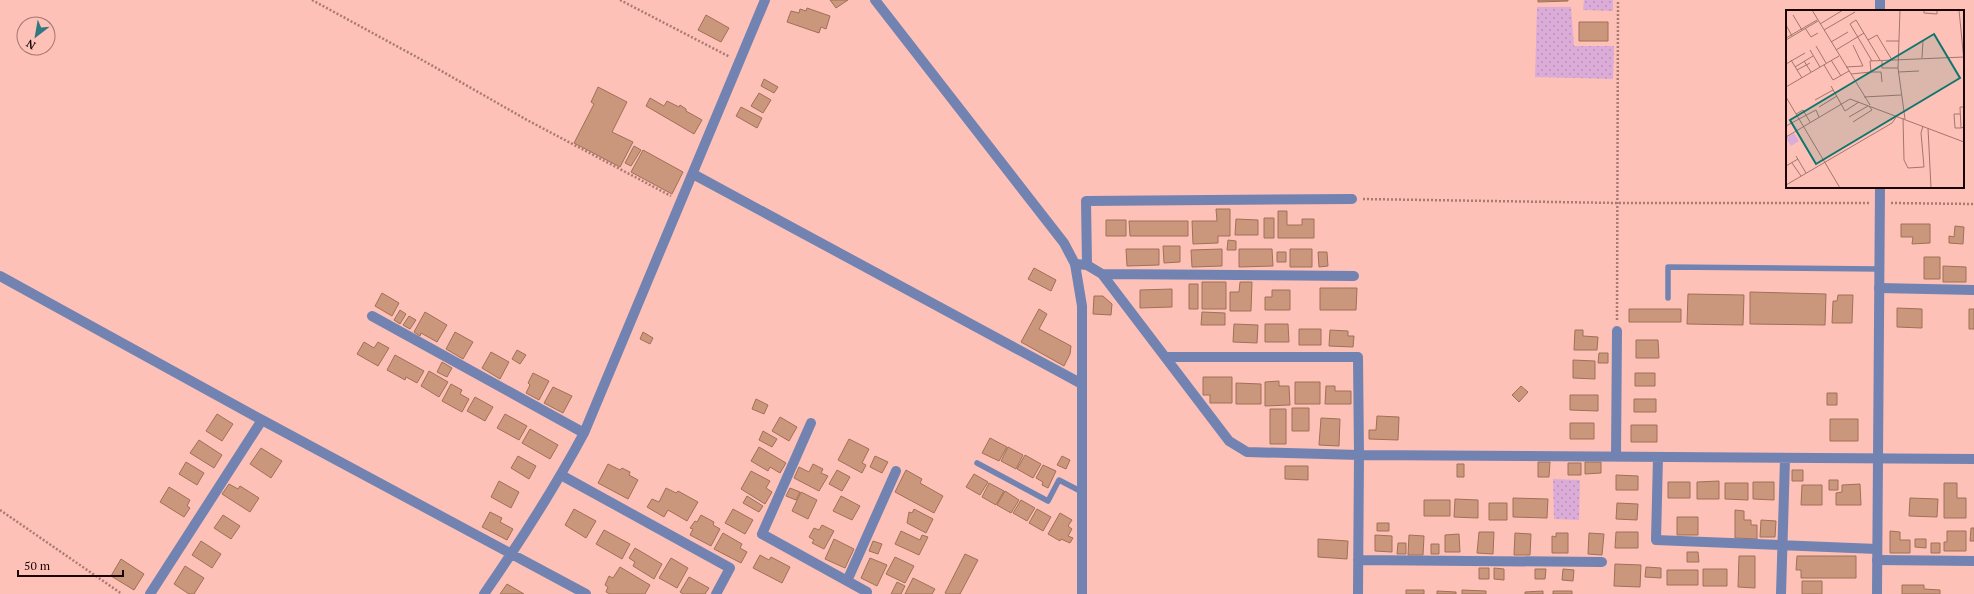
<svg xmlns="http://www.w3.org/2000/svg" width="1974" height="594" viewBox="0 0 1974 594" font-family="'PT Serif',serif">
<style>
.garden{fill:url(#garden-dots)}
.building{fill:#ca977c;stroke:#a07056}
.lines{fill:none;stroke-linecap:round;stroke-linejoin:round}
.path{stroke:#a77a74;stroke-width:2.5;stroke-dasharray:2 2;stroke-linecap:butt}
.service{stroke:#7283b2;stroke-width:5.5}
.minor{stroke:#7283b2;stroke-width:10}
.tertiary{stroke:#7283b2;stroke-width:10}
.inset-road{fill:none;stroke:#a2766f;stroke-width:1}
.view{fill:#0f766e;fill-opacity:0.15;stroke:#0f766e;stroke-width:2}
.inset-edge{fill:none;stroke:#180504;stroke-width:2}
</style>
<defs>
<pattern id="garden-dots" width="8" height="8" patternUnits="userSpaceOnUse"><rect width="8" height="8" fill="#dbacd8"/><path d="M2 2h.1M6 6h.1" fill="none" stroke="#bb92b8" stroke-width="1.8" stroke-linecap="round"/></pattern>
</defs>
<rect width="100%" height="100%" fill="#fec1b7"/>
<path class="garden" d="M1584 0H1613V11L1583 10Z
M1537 7H1571L1574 46H1614L1613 79 1535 77Z
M1553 479 1580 480 1579 520 1554 519Z"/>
<path class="building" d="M830 0H848L836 8Z
M1538 0H1568V1L1538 2Z
M807 8 830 16 826 29 821 27 819 33 787 22 791 11 799 13 800 9 806 11Z
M706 15 729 28 721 42 698 30Z
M1579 22H1608V41H1579Z
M764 79 778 87 774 93 761 86Z
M598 87 627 102 612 132 633 142 620 167 574 143 594 104 591 102Z
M759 93 771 100 763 113 751 106Z
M650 98 664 106 667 101 679 107 680 105 686 109V111L702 120 694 134 646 106Z
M741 107 762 118 757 128 736 116Z
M634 146 641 150 631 166 625 163Z
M643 150 683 172 672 194 631 172Z
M1216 209H1230V236H1218V243L1193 244 1192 221H1217Z
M1278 211H1287V225H1302V219H1314V238H1278Z
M1264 218H1274V238H1264Z
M1236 219 1258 220V235H1235Z
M1106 220H1126V236H1106Z
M1129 221H1188V236H1130Z
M1901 224H1930V243L1912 244 1913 237H1901Z
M1955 226 1964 227 1963 244 1949 243V236L1954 237Z
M1228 240 1236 241V250H1227Z
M1163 246H1180V262L1164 263Z
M1126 249H1159V265L1127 266Z
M1222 249V266L1192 267 1191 250Z
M1239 249H1272L1273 266 1239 267Z
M1290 249H1312V267H1290Z
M1277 252H1286V262H1277Z
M1318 252H1327L1328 266 1319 267Z
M1924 257H1940V279H1924Z
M1943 266 1966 267V282H1943Z
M1034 268 1056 280 1051 291 1028 279Z
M1202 282H1226V309H1202Z
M1240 282H1252L1251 311H1230V292H1239Z
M1189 284H1198V309H1189Z
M1320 288H1357L1356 310H1320Z
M1172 289V307L1140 308V290Z
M1272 290H1290V310H1265V297H1272Z
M1750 292 1826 294 1825 325 1750 324Z
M382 293 399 303 392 316 375 306Z
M1688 294 1744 295 1743 325 1687 324Z
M1838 295H1853L1852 323H1832L1833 301H1837Z
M1094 296H1103L1112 304 1111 315 1093 314Z
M1897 308 1922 309V328L1897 327Z
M1039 309 1047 314 1039 329 1071 346 1070 354 1064 366 1021 342Z
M1629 309H1681V322H1629Z
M1969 309H1974V329H1969Z
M400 310 406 314 400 324 394 320Z
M425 312 447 325 437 342 421 333 420 336 414 332Z
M1202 312 1225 313V325H1201Z
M409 316 416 320 410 329 403 325Z
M1234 324 1258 325 1257 343 1233 342Z
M1265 324H1288L1289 342H1265Z
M1299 329H1321V345H1299Z
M1330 330 1348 331V336H1354L1353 347 1329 346Z
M1575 330H1583V336L1598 337 1597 350H1574Z
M455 332 473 342 463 359 446 349Z
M643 332 653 338 650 344 640 339Z
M1636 340H1658L1659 358H1636Z
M364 342 374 348 378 342 389 348 378 366 357 354Z
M517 350 526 355 520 364 512 359Z
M491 352 509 362 500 379 482 368Z
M1599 353H1608V363H1598Z
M395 355 424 371 417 383 406 377 405 380 387 370Z
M1573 360 1595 361V379L1573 378Z
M442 362 452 368 447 377 437 372Z
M429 371 448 382 439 397 421 386Z
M533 373 549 381 539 400 526 393 530 385 528 383Z
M1635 373H1655V386H1635Z
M1203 377H1232V403H1210V395H1203Z
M1279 381V386H1289L1290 405 1265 406V382Z
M1295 382H1320V404H1295Z
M1236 383 1261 384V404H1236Z
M451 384 462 390 460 394 469 399 462 412 442 401Z
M1326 386H1335V391H1351V404H1325Z
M1521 386 1528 392 1519 402 1512 395Z
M553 387 572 396 563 413 544 403Z
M1827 393H1837V405H1827Z
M1570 395H1598V411L1570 410Z
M475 397 493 407 485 421 467 411Z
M756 399 768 405 764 414 752 409Z
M1634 399H1656V412H1634Z
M1292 408H1309V431H1292Z
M1270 409H1286V444H1270Z
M217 414 233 424 222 441 206 431Z
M505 414 527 426 519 440 497 428Z
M1377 416 1399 417 1398 440 1369 439V430H1376Z
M780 417 797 427 789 441 772 431Z
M1321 418 1340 419 1339 446 1319 445Z
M1830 419H1858V441H1830Z
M1570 423H1594V439H1570Z
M1631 425H1657V442H1631Z
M530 429 558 445 550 459 522 443Z
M763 431 777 439 772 447 759 440Z
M990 438 1007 447 999 461 982 453Z
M849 439 869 449 862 463 866 465 862 473 838 460Z
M199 440 222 455 214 468 190 453Z
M759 447 786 463 780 473 770 467 768 471 751 461Z
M1008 447 1023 455 1016 469 1001 461Z
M261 448 282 461 271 478 250 464Z
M1025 455 1041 464 1033 478 1017 469Z
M518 456 536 466 529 479 511 468Z
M875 456 888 462 882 473 870 467Z
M1062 456 1070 460 1066 469 1057 465Z
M186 462 204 473 197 485 179 474Z
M1538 462H1550L1549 477H1538Z
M1585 462H1601V473L1585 474Z
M1568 463H1581V475H1568Z
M608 464 620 470 622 468 630 472 629 475 638 480 628 499 598 483Z
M813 464 823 469 821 473 828 476 819 491 794 478 799 467 809 472Z
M1457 464H1464V477H1457Z
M1043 465 1056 471 1048 488 1042 485 1043 482 1036 478Z
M1285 466H1308V480L1285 479Z
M837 470 850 477 842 491 829 484Z
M906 470 922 479 920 483 943 496 934 513 895 492Z
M1792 470H1803V481H1792Z
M751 471 770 481 766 488 772 492 765 504 741 489Z
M974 474 988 482 980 495 966 487Z
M1616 475 1638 476V490H1616Z
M1829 480H1838V490H1829Z
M499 481 519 492 511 508 491 497Z
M1719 481V499H1697V482Z
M1668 482H1690V498H1668Z
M1753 482H1774V500L1753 499Z
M989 483 1004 491 996 505 982 497Z
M1725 483H1748V500L1725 499Z
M1944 483H1957V498H1966V518H1944Z
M229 484 238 489 240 486 259 498 250 512 222 494Z
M1860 484 1861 505H1836V493L1842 492V485Z
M1802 485H1822V505H1801Z
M169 487 190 500 187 506 190 508 184 517 160 502Z
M666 488 676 493 678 491 698 502 687 521 668 510 664 517 647 507 652 499 659 502Z
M790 488 800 492 796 500 786 496Z
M1005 491 1019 500 1011 513 997 505Z
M801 492 817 500 808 519 792 511Z
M747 496 763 506 759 512 743 503Z
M841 496 860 506 852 520 833 511Z
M1513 498 1548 499 1547 518 1513 517Z
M1910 498 1938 499 1937 517 1909 516Z
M1455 499 1478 500V518L1454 517Z
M1021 500 1035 508 1027 521 1013 513Z
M1424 500H1450V516H1424Z
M1489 503H1507V520H1489Z
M1617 503 1638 504 1637 520 1616 519Z
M574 509 596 521 586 538 565 525Z
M733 509 753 520 745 534 725 523Z
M914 509 933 519 926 533 907 523 909 512 912 513Z
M1037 509 1051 517 1043 531 1029 523Z
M1735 510 1744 511V520H1751V525H1757V539L1735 538Z
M490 512 502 518 500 522 513 529 507 540 482 527Z
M1060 513 1072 520 1068 526 1072 529 1068 536 1073 538 1070 543 1061 539 1060 541 1048 534Z
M223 515 240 526 231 539 214 528Z
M701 515 714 522 713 525 720 529 711 546 690 535 693 529 690 528 695 521 697 522Z
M1677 517H1698V535H1677Z
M1761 520 1776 521 1775 537H1760Z
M1377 523H1389V531H1377Z
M822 525 834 531 824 549 812 543 814 540 809 537 814 528 819 530Z
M1971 528H1974V541H1970Z
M604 530 630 544 622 559 596 544Z
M901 531 920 540 922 535 928 537 919 555 895 544Z
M1890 531 1900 532V540H1910V553H1890Z
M1947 531H1966V551H1944V542H1947Z
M1479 532H1494L1493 554 1477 553Z
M1616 532H1638V548H1615Z
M723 533 742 544 740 548 747 552 741 563 714 549Z
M1515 533 1531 534 1530 555H1514Z
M1556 533H1568V553H1552V536L1556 537Z
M1589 533 1604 534 1602 555 1588 554Z
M1459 534 1460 552H1445V535Z
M1375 535 1392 536V552L1375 551Z
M1409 535 1424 536 1423 555H1408Z
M834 539 854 549 845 568 825 559Z
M1318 539 1348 541 1347 559 1318 557Z
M1915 539H1926V548L1915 547Z
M201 541 221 554 212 568 192 555Z
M873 541 882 544 878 554 869 551Z
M1398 543H1406V554H1397Z
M1931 543H1940V553H1931Z
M1431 544H1439V554H1431Z
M635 548 662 564 654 579 633 566 635 562 629 558Z
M1687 552H1698L1699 562H1687Z
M965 554 978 560 960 594H947L945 593Z
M760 555 769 560 771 557 790 567 782 583 753 568Z
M1739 556H1755V588L1738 587Z
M1797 556H1856V578H1801V570H1796Z
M895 557 914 566 905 583 886 574Z
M671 558 688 568 677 588 659 578Z
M870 558 887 565 877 586 861 578Z
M121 559 144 574 134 590 111 576Z
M1615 564 1641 565 1640 587 1614 586Z
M185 566 204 578 194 594H189L174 584Z
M620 567 650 585 645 594H610L606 592 608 587 605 585 609 576 613 578Z
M1646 567 1661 568V578L1645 577Z
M1479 568H1489V579H1479Z
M1494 568 1504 569V580L1494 579Z
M1535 569H1546L1545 579H1535Z
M1563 569 1574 570 1573 581 1562 580Z
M1703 569H1727V586H1703Z
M1667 570H1698V585H1667Z
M689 577 709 588 705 594H683L680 592Z
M913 578 935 589 932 594H905Z
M1802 581H1822V594H1802Z
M897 582 905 586 901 594H891Z
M507 584 524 594H500Z
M1902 585H1924V589L1940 590V594H1902Z
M1406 590H1424V594H1406Z
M1462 590 1486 591V594H1462Z
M1437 591 1456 592V594H1437Z
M1543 591V594H1525V592Z
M1553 591H1572V594H1553Z"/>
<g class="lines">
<path class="path" d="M312 0 424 61 527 120 671 196
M620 0 730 57
M1363 199 1617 203H1870
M1891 203 1974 204
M1617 320 1618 0
M0 510 122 594"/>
<path class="service" d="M1668 298V267L1879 269
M977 463 1048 501 1059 480 1082 492"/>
<path class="minor" d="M693 174 1082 384
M1075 264 1087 265 1102 274 1229 441 1247 452 1359 455 1974 459
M1087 265 1086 201 1352 199
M1102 274 1354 276
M0 276 262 420 586 594
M1879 288 1974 290
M372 316 584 433
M1165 357H1358L1359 455 1358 594
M811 423 762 534 867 592
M1616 456 1617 331
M1658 457 1656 540 1877 549
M561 475 730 568 716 594
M1358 560 1602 562
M1877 560 1974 561
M847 581 896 471
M150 594 262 420
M484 594C520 542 554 489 584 433L765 0
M1781 594 1785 459"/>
<path class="tertiary" d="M875 0 1064 243 1075 264 1082 306V594
M1880 11V0
M1877 594 1880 187"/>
</g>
<g transform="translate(1786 10)">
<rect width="178" height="178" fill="#fec1b7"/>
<path d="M8 123 13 131 5 136 0 128Z" fill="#dbacd8"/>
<path class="inset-road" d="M26 0 84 95M114 0 112 58 119 109M138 0V3L151 4V0M173 0 178 51M7 5 16 20M34 14 57 0M0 15 6 26M19 18 25 27 32 23M38 20 69 2M0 28 31 10M0 30 32 11M82 30 91 25 106 50M100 31H113M45 32 62 22M30 36 40 53M24 40 34 57M50 40 78 23M136 48 137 30M5 50 16 68M45 50 55 66M96 50V58H112M18 51 25 62M86 51 64 14 70 10 94 50M0 54 19 43M38 55 47 70 63 61M9 57 27 46M60 57 77 56 67 35M11 60 24 53M85 62H95L96 72M112 62 133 61M65 64 85 62 84 51 178 47M45 76 59 101 73 92M0 77 53 46M0 87 54 178M78 87 115 85M29 90 47 80M33 97 51 86M178 97H174L175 118 178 117M10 104 17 100 24 112M174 104H168L169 118H175M63 107 82 96M117 108 118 150 122 158 138 157 135 123 137 116M13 109 30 100 33 107M67 112 86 100 83 96M0 116 13 109M142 118 145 178M0 127 64 89 178 132M10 146 20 163M6 153 15 166M0 156 12 149M0 175 106 113 111 106"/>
<path class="view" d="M148 24 174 68 30 154 4 110Z"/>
<rect width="178" height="178" class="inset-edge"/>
</g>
<g transform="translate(36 36) rotate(211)"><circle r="19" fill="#fec1b7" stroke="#a2766f"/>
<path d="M0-3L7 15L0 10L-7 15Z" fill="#317883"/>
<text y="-6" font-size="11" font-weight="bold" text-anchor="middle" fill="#180504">N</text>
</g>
<path d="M18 570v6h105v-6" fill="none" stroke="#180504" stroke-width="2"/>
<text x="24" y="570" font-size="12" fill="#180504" stroke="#fec1b7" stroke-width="3" paint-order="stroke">50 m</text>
</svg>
